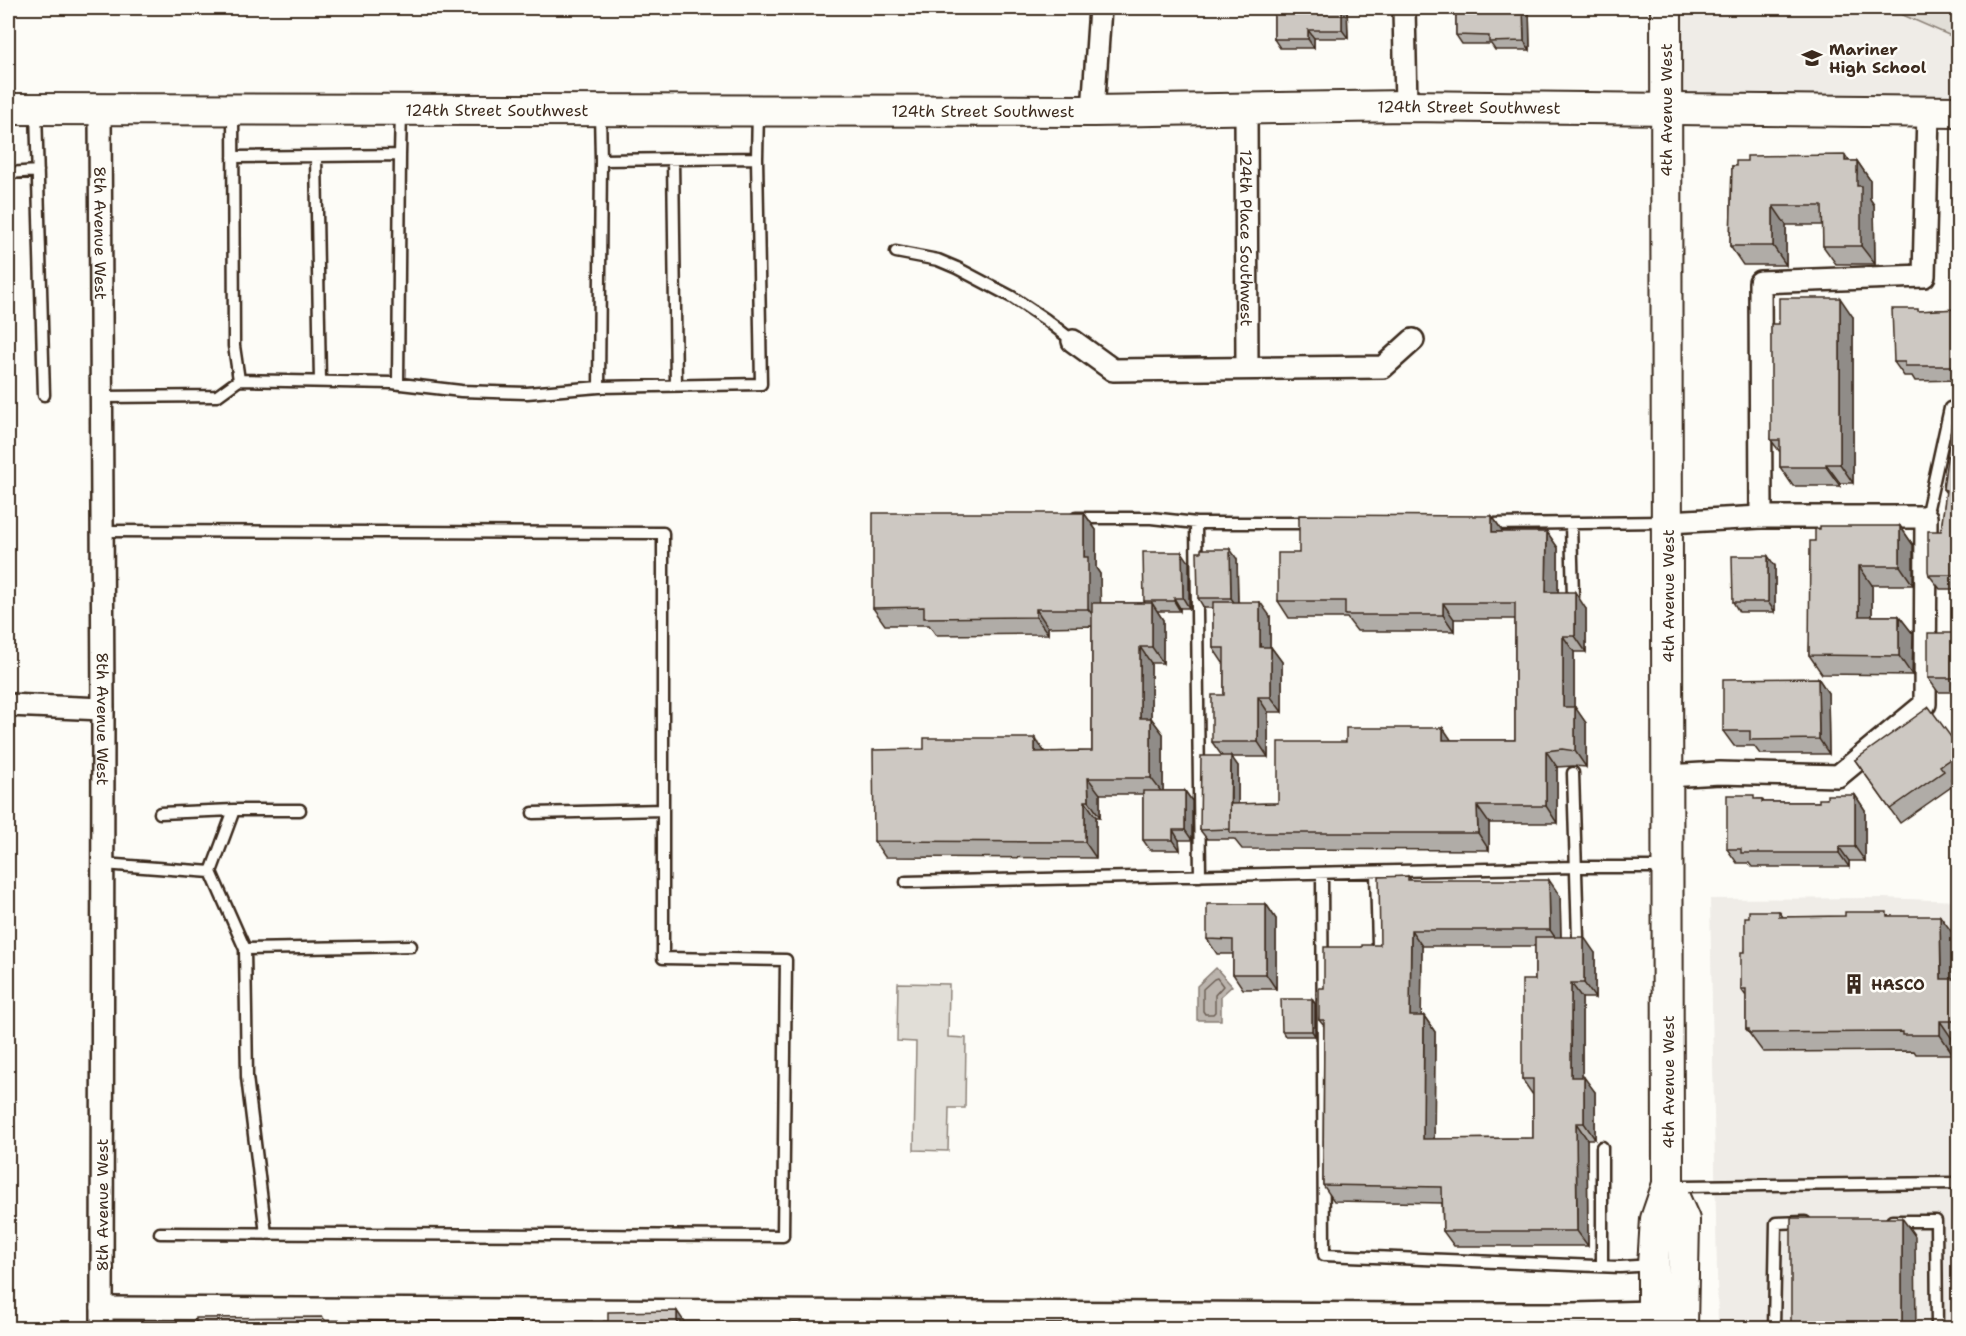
<svg xmlns="http://www.w3.org/2000/svg" width="1966" height="1336" viewBox="0 0 1966 1336" font-family="'Shantell Sans',sans-serif">
<style>
.built{fill:#efece7}
.green{fill:#e1ded7;stroke:#8e847a;stroke-width:1.5}
.water{fill:#bbb4ad;stroke:#887d74;stroke-width:1.5}
.lines{fill:none;stroke-linecap:round;stroke-linejoin:round}
.shore{stroke:#6e6157;stroke-width:1.5}
.lane-casing{stroke:#3b2a1e;stroke-width:15}
.street-casing{stroke:#3b2a1e;stroke-width:26}
.secondary-casing{stroke:#3b2a1e;stroke-width:34}
.lane{stroke:#fdfcf7;stroke-width:10}
.street{stroke:#fdfcf7;stroke-width:21}
.secondary{stroke:#fdfcf7;stroke-width:30}
.wall{fill:#b0aca7;stroke:#3b2a1e;stroke-width:1.5;fill-rule:evenodd}
.shaded-wall{fill:#908c88;stroke:#3b2a1e;stroke-width:1.5}
.building{fill:#cdc8c2;stroke:#3b2a1e;stroke-width:1.5}
.labels{text-anchor:middle;dominant-baseline:central;stroke-width:5;stroke-linejoin:round;paint-order:stroke}
.poi-label{font-size:16px;font-weight:bold;fill:#3b2a1e;stroke:#fdfcf7;text-anchor:start}
.street-label{font-size:16px;fill:#3b2a1e;stroke:#fdfcf7}
</style>
<rect width="100%" height="100%" fill="#fdfcf7"/>
<filter id="ink" filterUnits="userSpaceOnUse"><feTurbulence type="fractalNoise" baseFrequency=".0167" numOctaves="2"/><feDisplacementMap in="SourceGraphic" scale="12" xChannelSelector="R" yChannelSelector="G"/><feConvolveMatrix kernelMatrix="1 2 1 2 8 2 1 2 1" color-interpolation-filters="sRGB"/></filter>
<g filter="url(#ink)">
<path class="built" d="M1666 8H1958V112L1667 108Z
M1882 898 1958 901V1328H1718L1710 899Z
M1011 1316H1302L1328 1328H1011Z"/>
<path class="green" d="M1887 8H1958V39Z
M898 983 949 984 948 1037 966 1038 965 1108H949L948 1151 914 1150 916 1042 897 1041Z"/>
<path class="water" d="M1216 968 1232 986 1221 996V1020H1197V986Z"/>
<g class="lines">
<path class="shore" d="M1217 978 1223 986 1215 995V1012L1213 1014H1205L1203 1011V989L1214 979Z"/>
<g class="lane-casing">
<path id="lane" d="M36 110 44 395
M233 110 234 346 239 380 392 383 461 391 527 393 599 387 761 384 757 158 601 160 599 387
M600 112 601 160
M316 156 320 381
M233 157 400 155 401 112
M757 158 758 111
M673 159 676 385
M8 173 38 171
M896 252 938 260 957 268 1012 297 1045 319 1073 341
M398 384 400 155
M102 397 217 396 239 380
M1926 517 1950 408
M1076 518H1151L1196 523H1312
M1196 523 1200 876
M1483 524 1666 522
M1571 524 1573 597
M102 531 663 533V958L786 960 783 1236 160 1233
M1573 773 1578 938
M234 810H300
M160 813 234 810 211 872
M533 813 663 810
M103 864 211 872 245 949 247 1077 266 1234
M1376 873 1378 945
M1322 874 1324 1255 1620 1267 1653 1265
M906 882 1576 867H1664
M245 949 411 946
M1602 1147V1266
M1672 1184 1684 1186 1958 1183
M1892 1221H1936L1937 1328
M527 1309V1328
M821 1311V1328
M598 1328V1310
M1774 1328 1776 1223 1805 1222"/>
</g>
<g class="street-casing">
<g id="street">
<path d="M1404 8 1406 106"/>
<path id="s1" d="M1246 109 1247 368"/>
<path id="s2" d="M100 110 103 709 102 1328"/>
<path d="M1093 111 1100 8"/>
<path d="M1073 341 1113 370 1383 367 1413 340"/>
<path d="M1668 522 1761 517"/>
<path d="M8 705 103 709"/>
<path d="M1667 776 1720 773 1838 776 1925 704 1926 517H1761L1760 282 1924 276 1928 112"/>
<path d="M102 1308 1415 1314H1575L1653 1312"/>
</g>
</g>
<g class="secondary-casing">
<g id="secondary">
<path id="s3" d="M8 109 1093 111 1406 106 1958 112"/>
<path d="M1668 1184 1684 1220 1682 1328"/>
<path d="M1653 1328V1265L1656 1219 1668 1184 1666 8"/>
</g>
</g>
<use href="#lane" class="lane"/>
<use href="#street" class="street"/>
<use href="#secondary" class="secondary"/>
</g>
<path class="wall" d="M1274 8H1347L1348 38H1314V48H1280L1274 39Z
M1452 8H1529L1530 50H1495L1491 44H1462L1456 35V8Z
M1857 161 1870 180V199L1874 205 1875 264H1836L1823 246V225H1786V265H1743L1730 246 1732 166Z
M1959 309V380L1915 381 1912 376H1904L1894 362 1920 311Z
M1853 317V483H1840V486H1793L1780 467V452L1771 440 1779 324Z
M1959 398V589H1940L1929 575 1941 531 1946 493 1943 489Z
M1084 513 1096 530V568L1100 574V603H1145L1144 601 1189 562V608H1180V611H1157L1163 620V663H1151V718L1163 734V791H1185L1192 801V840H1179L1180 850H1150L1143 840V794H1100V817H1096V858L885 857 874 841 924 749 1045 752 1092 751V626L1048 627V634L936 635 929 625H885L873 608Z
M1492 516 1503 532H1547L1558 548V592L1586 609V652H1574V707L1586 723V767L1573 766 1557 767V823H1489V850L1242 849 1234 839H1207L1200 830 1222 756 1212 742 1224 695V663H1223L1213 648V608H1204L1198 598 1237 559 1238 602 1270 616V647H1271L1282 662V712H1268V757H1231L1238 766V804L1278 803 1346 742 1443 728 1451 740H1515V619H1454V631H1357L1347 618H1289L1278 601 1299 553Z
M1900 526 1913 545V585H1872V616H1899L1913 634 1912 675 1822 674 1809 655 1815 541Z
M1775 566V612H1739L1733 602Z
M1959 633V692H1938L1928 678Z
M1818 678 1828 693 1829 754H1760L1754 746H1734L1723 731Z
M1959 748V775L1951 780 1954 785 1900 823 1855 760Z
M1855 795 1865 810V861H1849V867H1752L1749 863H1737L1727 849 1757 799H1762L1764 802H1819L1827 799Z
M1408 876 1411 880 1560 896 1561 937 1595 953V998H1582V1077L1595 1092V1139H1587L1588 1246H1454L1443 1231 1442 1203 1334 1201 1323 1185 1324 1026 1319 1020 1324 988 1380 945ZM1422 946H1535V980L1522 1079 1533 1095V1138L1434 1139 1435 1032 1424 1016H1421Z
M1266 904 1276 919V989H1243L1233 974V954H1217L1207 939Z
M1779 911 1783 917 1890 916 1954 935V979H1959V1040H1953V1054H1916L1914 1051 1763 1052 1746 1029V996L1741 989 1749 917Z
M1312 999 1315 1004V1036H1285L1282 1031Z"/>
<path class="shaded-wall" d="M1342 8H1347L1348 38 1342 30Z
M1523 8H1529L1530 50 1524 41Z
M1308 30 1314 38V48L1308 39Z
M1845 155 1857 173V161L1870 180V199L1874 205 1875 264 1861 246 1857 186 1845 161Z
M1773 206 1786 225V265L1773 246Z
M1840 298 1853 317V483L1840 464Z
M1826 464 1840 483V486L1826 467Z
M1084 513 1096 530V568L1100 574 1101 626 1088 609 1084 557Z
M1492 516 1503 532H1492Z
M1900 526 1913 545V585L1900 566Z
M1547 532 1558 548V609L1546 592Z
M1230 549 1237 559 1238 608 1231 598Z
M1182 552 1189 562V608L1183 598Z
M1768 556 1775 566V612L1768 602Z
M1859 566 1872 585V634L1859 616Z
M1575 592 1586 609V652L1575 636Z
M1174 598 1180 608V611L1174 601Z
M1260 602 1270 616V662L1260 647Z
M1152 603 1163 620V663L1152 647Z
M1443 603 1454 619V631L1443 615Z
M1036 609 1048 627V634L1036 617Z
M1899 616 1913 634 1912 675 1899 656Z
M1563 636 1574 652V723L1563 707Z
M1140 647 1151 663V734L1140 718Z
M1271 647 1282 662V712L1271 697Z
M1955 669 1959 674V683L1955 678Z
M1818 678 1828 693 1829 754 1819 739Z
M1258 697 1268 712V757L1258 742Z
M1575 707 1586 723V767L1575 751Z
M1151 718 1163 734V794L1151 778Z
M1443 728 1454 744 1443 740Z
M1035 738 1046 754 1035 752Z
M1546 751 1557 767V823L1546 806Z
M1231 756 1238 766V833L1231 829Z
M1088 778 1100 794V817L1089 801Z
M1185 791 1192 801V840L1185 830Z
M1855 795 1865 810V861L1855 847Z
M1085 801 1096 817V858L1085 842Z
M1477 806 1489 823V850L1478 833Z
M1173 830 1179 840 1180 850 1173 840Z
M1839 847 1849 861V867L1839 853Z
M1549 880 1560 896 1561 946 1550 930Z
M1266 904 1276 919V989L1266 974Z
M1940 916 1954 935V998L1941 979Z
M1411 930 1422 946 1421 1032 1410 1016Z
M1584 937 1595 953V998L1584 983Z
M1571 983 1582 998V1092L1571 1077Z
M1312 999 1315 1004V1036L1312 1031Z
M1424 1016 1435 1032 1434 1155 1423 1139Z
M1940 1021 1953 1040V1054L1940 1035Z
M1584 1077 1595 1092V1139L1584 1123Z
M1576 1123 1587 1139 1588 1246 1577 1231Z
M1902 1218 1915 1236 1916 1329H1902Z
M677 1311 687 1326V1329H677Z
M947 1321 952 1329H947Z"/>
<path class="building" d="M1274 8H1342V30H1308V39H1274Z
M1456 8H1523L1524 41 1489 42V36L1456 35Z
M1845 155V161H1857V186H1861V246H1823L1822 206H1773V246H1730L1732 166H1736V161H1747V156Z
M1779 298H1840V464H1826V467H1780V440H1771V324H1779Z
M1892 309H1918V311L1959 309V366H1905V362H1894Z
M1959 398V575H1929L1928 571V531H1941L1946 490 1943 489 1953 413 1956 414Z
M873 513H1084V557H1088V609H1036V617L924 618V607L873 608Z
M1299 515 1492 516V532H1547L1546 592H1575V636H1563V707H1575V751L1562 749 1546 751V806H1477L1478 833H1230V804L1278 803V742H1346V728H1443V740H1515V603H1443V615H1345V601H1278V553H1299Z
M1820 526H1900V566H1859V616H1899V656L1809 655 1810 541H1815V529H1820Z
M1201 549H1230L1231 598H1198L1197 552H1201Z
M1143 552H1182L1183 598H1174V601H1144Z
M1732 556H1768V602H1733Z
M1213 602H1260V647H1271V697H1258V742H1212V695H1224V648H1213Z
M1092 603H1152V647H1140V718H1151V778H1088L1089 801H1085V842L874 841 873 750 924 749V738H1035V752L1092 751Z
M1928 633H1959V669H1955V678H1928Z
M1818 678 1819 739 1750 740V731H1723V679Z
M1929 707 1959 748V753L1940 766 1944 771 1890 809 1855 760Z
M1201 756H1231L1230 829 1200 830Z
M1143 791H1185V830H1173V840H1143Z
M1727 795H1754V799H1762V802H1819V799H1827V795H1855V847H1839V853H1741V849H1727Z
M1408 876V880H1549L1550 930H1411L1410 1016H1424L1423 1139 1533 1138V1079H1522V980H1535V937H1584V983H1571V1077H1584V1123H1576L1577 1231H1443L1442 1187 1323 1185 1324 1020H1319V988H1324V947H1362V945H1380L1379 877Z
M1207 904H1266V974H1233V940L1207 939Z
M1749 911H1779V917L1845 916V912H1887V916H1940L1941 979H1959V1021H1940V1035H1903V1032L1749 1033V1029H1746V989H1741V952H1745V917H1749Z
M1281 999H1312V1031H1282Z
M1791 1218H1902V1329H1791Z
M677 1311V1329H608V1312Z
M322 1317 334 1329H196V1318Z
M826 1321H947V1329H826Z"/>
</g>
<defs>
<g id="school-bare" transform="scale(1.62)"><path d="M0-5L7-2L0 1L-7-2ZM-4 1L0 2.5L4 1V4Q0 6-4 4Z" fill="#3b2a1e" stroke="#fdfcf7" stroke-width="2.5" paint-order="stroke"/></g>
<g id="building-bare" transform="scale(1.62)"><path d="M-4-6H4V6H1V3H-1V6H-4ZM-2.5-4.3h1.7v1.8h-1.7ZM.8-4.3h1.7v1.8H.8ZM-2.5-1h1.7V.8h-1.7ZM.8-1h1.7V.8H.8Z" fill="#3b2a1e" stroke="#fdfcf7" stroke-width="2.5" paint-order="stroke"/></g>
</defs>
<g fill-rule="evenodd">
<use href="#school-bare" x="1812" y="58"/>
<use href="#building-bare" x="1854" y="984"/>
</g>
<g class="labels">
<g class="poi-label">
<text x="1829" y="49">Mariner<tspan x="1829" dy="18">High School</tspan></text>
<text x="1871" y="984">HASCO</text>
</g>
<g class="street-label">
<text stroke="none"><textPath href="#s3" startOffset="1461">124th Street Southwest</textPath></text>
<text transform="translate(1666 110) rotate(-90)">4th Avenue West</text>
<text stroke="none"><textPath href="#s3" startOffset="489">124th Street Southwest</textPath></text>
<text stroke="none"><textPath href="#s3" startOffset="975">124th Street Southwest</textPath></text>
<text stroke="none"><textPath href="#s2" startOffset="123">8th Avenue West</textPath></text>
<text stroke="none"><textPath href="#s1" startOffset="129">124th Place Southwest</textPath></text>
<text transform="translate(1668 596) rotate(-90)">4th Avenue West</text>
<text stroke="none"><textPath href="#s2" startOffset="609">8th Avenue West</textPath></text>
<text transform="translate(1668 1082) rotate(-90)">4th Avenue West</text>
<text transform="translate(102 1205) rotate(-90)">8th Avenue West</text>
</g>
</g>
<rect width="1966" height="1336" fill="none" stroke="#fdfcf7" stroke-width="30"/>
<rect x="15" y="15" width="1936" height="1306" fill="none" stroke="#3b2a1e" stroke-width="2" filter="url(#ink)"/>
</svg>
